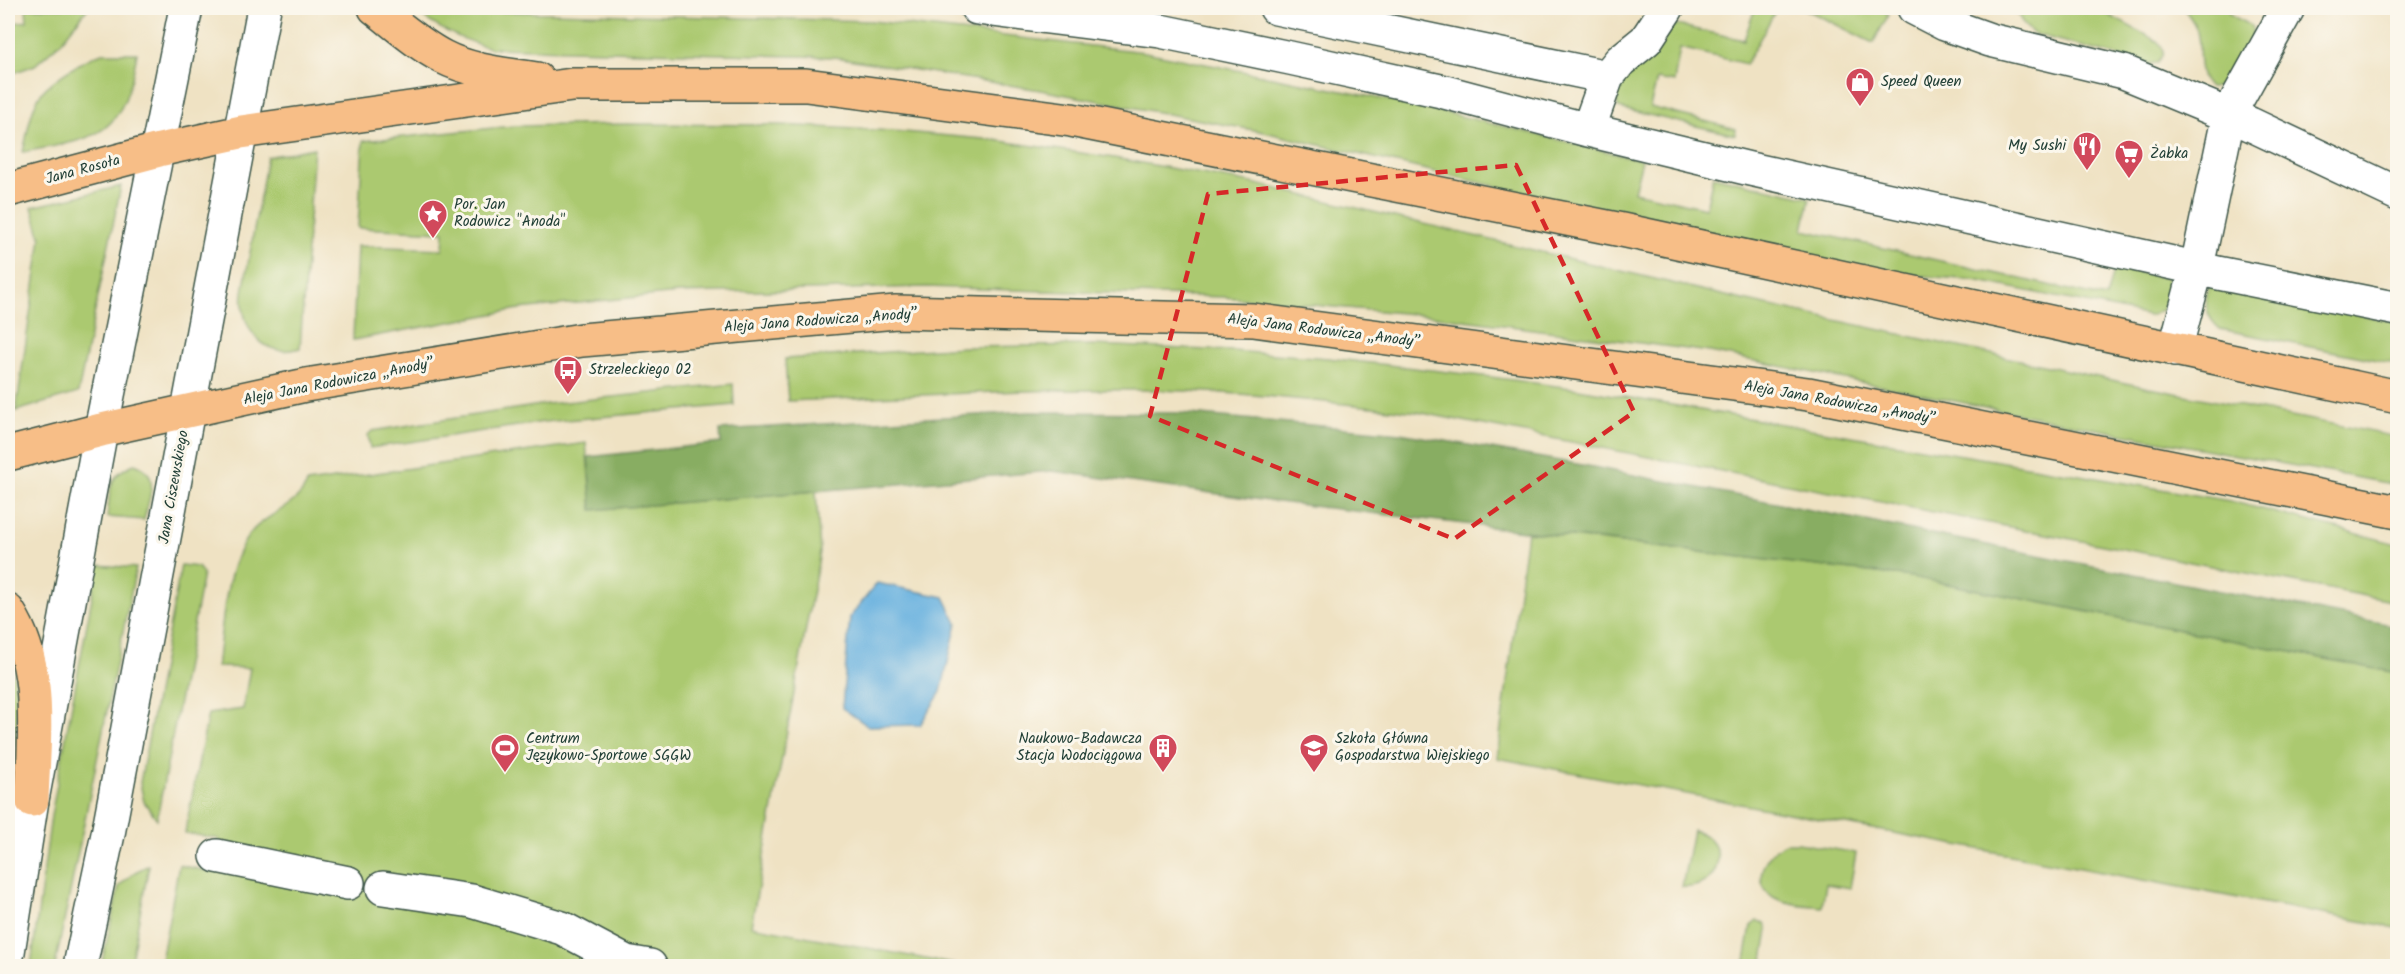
<svg xmlns="http://www.w3.org/2000/svg" width="2405" height="974" viewBox="0 0 2405 974" font-family="Kalam,sans-serif">
<style>
.green{fill:#abc970;stroke:#658352;stroke-width:1.5}
.forest{fill:#88ad62;stroke:#54754b;stroke-width:1.5}
.water{fill:#68b1df;stroke:#44778a;stroke-width:1.5}
.lines{fill:none;stroke-linecap:round;stroke-linejoin:round}
.minor-casing{stroke:#3e5649;stroke-width:36}
.major-casing{stroke:#3e5649;stroke-width:36}
.minor{stroke:#fff;stroke-width:33}
.major{stroke:#f7be87;stroke-width:33}
.marked{fill:none;stroke:#d62828;stroke-width:4.5;stroke-dasharray:12 8;stroke-linejoin:round}
.labels{text-anchor:middle;dominant-baseline:central;stroke-width:6;stroke-linejoin:round;paint-order:stroke}
.poi-label{font-size:15px;fill:#1f3d34;stroke:#fbf7ec;text-anchor:start}
.street-label{font-size:15px;fill:#1f3d34;stroke:#fbf7ec}
</style>
<rect width="100%" height="100%" fill="#fbf7ec"/>
<filter id="ink" filterUnits="userSpaceOnUse"><feTurbulence type="fractalNoise" baseFrequency=".0167" numOctaves="2"/><feDisplacementMap in="SourceGraphic" scale="12" xChannelSelector="R" yChannelSelector="G"/><feConvolveMatrix kernelMatrix="1 2 1 2 8 2 1 2 1" color-interpolation-filters="sRGB"/></filter>
<filter id="wash" filterUnits="userSpaceOnUse"><feTurbulence type="fractalNoise" baseFrequency=".008" numOctaves="4" result="noise"/><feDisplacementMap in="SourceGraphic" scale="24" xChannelSelector="R" yChannelSelector="G"/><feGaussianBlur stdDeviation="1.35" result="paint"/><feColorMatrix in="noise" values="0 0 0 0 0 0 0 0 0 0 0 0 0 0 0 0 0 1.4 0 .05"/><feComposite in="paint" operator="in"/></filter>
<g filter="url(#wash)">
<rect width="100%" height="100%" fill="#efe2c3"/>
<path class="green" d="M26 8H88L61 42 35 65 8 75V24L27 21Z
M412 8H431L434 10 872 21 1145 52 1423 107 1642 160 1634 192 1706 208 1713 176 1810 198 1803 230 2106 298 2114 267 2167 278C2178 297 2168 310 2149 316L1974 280 1858 271 1264 132 1040 90 835 57 490 48C461 39 434 28 412 8Z
M1752 8H1777L1746 64 1680 48 1674 82 1657 79 1650 107 1736 129 1735 135 1618 108 1615 94 1617 83 1673 24 1744 40 1755 8Z
M1803 8H1878L1889 14 1873 43Z
M2014 8H2096L2157 41C2166 49 2164 55 2157 63L2149 64 2034 34 2024 25Z
M2183 8H2231L2228 13 2252 27C2252 30 2253 35 2253 37 2249 50 2224 90 2210 88 2194 73 2203 47 2196 28 2193 20 2188 14 2183 8Z
M102 53H137C123 137 100 138 23 152 27 136 31 105 42 92 53 79 85 59 102 53Z
M628 124 780 125 893 131 994 140 1114 158 1252 183 1743 300 2125 383 2397 437V485L2065 423 1710 352 1425 315 1223 297 927 287 678 293 519 309 353 340 357 246 443 249 444 232 358 228 363 141 514 126Z
M314 148 300 348C263 360 239 327 243 292L267 157Z
M121 186 78 393 16 411 41 238 32 207Z
M2209 284 2397 322V364L2220 329C2205 316 2204 304 2209 284Z
M1093 345 1232 351 1328 358 1491 377 1578 389 2230 501 2397 544V602L1417 412C1328 402 1238 391 1149 390 1029 388 908 396 788 401L785 359 964 347Z
M733 384 734 405 544 422 370 448 368 435 372 431 547 404Z
M586 443 592 510 816 491 820 552 751 926 963 966H160L179 865 213 872 219 839 185 833 208 714 243 709 250 668 217 667C223 625 224 563 253 530 269 512 298 507 307 483Z
M134 464C162 472 149 498 144 520L107 517C111 490 106 476 134 464Z
M1527 532 1913 577 2397 673V928L1497 758Z
M98 565 136 568 55 966H31L51 816Z
M181 565 198 567 203 574 157 819 144 802 140 783Z
M8 657C26 701 13 750 8 796Z
M1693 830C1732 841 1722 890 1682 887Z
M1786 843H1798L1856 853 1850 888 1826 884 1822 907C1808 905 1788 905 1775 898 1749 884 1764 852 1786 843Z
M149 865 130 966H101L119 886 135 872Z
M1757 921 1765 923 1768 930 1762 966H1744L1751 926Z"/>
<path class="forest" d="M1029 412 1179 413 1400 433 1588 466 2397 626V673L1912 577 1261 500 1052 471 592 510 588 457 721 443 720 430Z"/>
<path class="water" d="M877 583 944 597 957 623 941 692 920 725 868 726 842 708 850 617Z"/>
</g>
<g filter="url(#ink)">
<g class="lines">
<g class="minor-casing">
<path id="minor" d="M977 8 1160 31 1290 58 1441 91 1588 130 1750 169 2218 273 2398 309
M1276 8 1607 77
M1914 8 1945 24 1990 40 2124 72 2250 124 2398 194
M1588 130 1607 77 1620 61 1646 40 1667 8
M2175 350 2197 267 2229 114 2288 8
M217 856 348 883
M383 888 472 901 562 928 626 962 650 966
M8 952 32 800 101 430 186 8
M80 966 108 834 264 8"/>
</g>
<g class="major-casing">
<path id="major" d="M375 8C397 25 418 44 443 57 472 72 506 74 537 79
M8 190 159 150 241 132 572 85H806L1071 120 1622 230 2398 397
M8 454 101 430 306 385 582 340 896 312 1253 320 1808 394 2398 512
M8 611C44 666 34 737 32 800"/>
</g>
<use href="#minor" class="minor"/>
<use href="#major" class="major"/>
</g>
</g>
<path class="marked" d="M1516 165 1634 412 1454 539 1150 416 1208 194Z"/>
<defs>
<g id="shop-pin" transform="scale(1.5)"><path d="M0 17L-7.5 6A9.5 9.5 0 1 1 7.5 6Z" fill="#d1495b" stroke="#fbf7ec"/><path d="M-5-2.5h2.3a2.7 3.5 0 0 1 5.4 0H5L5.5 6h-11ZM-1.5-2.5h3a1.5 2.3 0 0 0-3 0Z" fill="#fff"/></g>
<g id="restaurant-pin" transform="scale(1.5)"><path d="M0 17L-7.5 6A9.5 9.5 0 1 1 7.5 6Z" fill="#d1495b" stroke="#fbf7ec"/><path d="M-5-6h1v4h1v-4h1v4h1v-4h1v5L-1.5 .5V6h-2V.5L-5-1ZM5-6V6H3V1.5H1.5Q1.5-4 5-6Z" fill="#fff"/></g>
<g id="supermarket-pin" transform="scale(1.5)"><path d="M0 17L-7.5 6A9.5 9.5 0 1 1 7.5 6Z" fill="#d1495b" stroke="#fbf7ec"/><path d="M-6-5.5h2.5l.6 2H6L4.5 2H-2.5L-4.4-4H-6ZM-1.5 3.2a1.3 1.3 0 1 0 .1 0ZM3 3.2a1.3 1.3 0 1 0 .1 0Z" fill="#fff"/></g>
<g id="sight-pin" transform="scale(1.5)"><path d="M0 17L-7.5 6A9.5 9.5 0 1 1 7.5 6Z" fill="#d1495b" stroke="#fbf7ec"/><path d="M0-6L1.8-2.2L6-1.7L2.9 1.2L3.7 5.4L0 3.3L-3.7 5.4L-2.9 1.2L-6-1.7L-1.8-2.2Z" fill="#fff"/></g>
<g id="bus-pin" transform="scale(1.5)"><path d="M0 17L-7.5 6A9.5 9.5 0 1 1 7.5 6Z" fill="#d1495b" stroke="#fbf7ec"/><path d="M-5-6H5V4H4V6H2V4H-2V6H-4V4H-5ZM-3.5-4V0h7V-4ZM-3.5 1.2v1.5H-2V1.2ZM2 1.2v1.5H3.5V1.2Z" fill="#fff"/></g>
<g id="stadium-pin" transform="scale(1.5)"><path d="M0 17L-7.5 6A9.5 9.5 0 1 1 7.5 6Z" fill="#d1495b" stroke="#fbf7ec"/><path d="M0-5a6.5 5 0 1 0 0 10a6.5 5 0 1 0 0-10ZM-3.5-1.8h7v3.6h-7Z" fill="#fff"/></g>
<g id="building-pin" transform="scale(1.5)"><path d="M0 17L-7.5 6A9.5 9.5 0 1 1 7.5 6Z" fill="#d1495b" stroke="#fbf7ec"/><path d="M-4-6H4V6H1V3H-1V6H-4ZM-2.5-4.3h1.7v1.8h-1.7ZM.8-4.3h1.7v1.8H.8ZM-2.5-1h1.7V.8h-1.7ZM.8-1h1.7V.8H.8Z" fill="#fff"/></g>
<g id="university-pin" transform="scale(1.5)"><path d="M0 17L-7.5 6A9.5 9.5 0 1 1 7.5 6Z" fill="#d1495b" stroke="#fbf7ec"/><path d="M0-5L7-2L0 1L-7-2ZM-4 1L0 2.5L4 1V4Q0 6-4 4Z" fill="#fff"/></g>
</defs>
<g fill-rule="evenodd">
<use href="#shop-pin" x="1860" y="82"/>
<use href="#restaurant-pin" x="2087" y="146"/>
<use href="#supermarket-pin" x="2129" y="154"/>
<use href="#sight-pin" x="433" y="214"/>
<use href="#bus-pin" x="568" y="370"/>
<use href="#stadium-pin" x="505" y="748"/>
<use href="#building-pin" x="1163" y="748"/>
<use href="#university-pin" x="1314" y="748"/>
</g>
<g class="labels">
<g class="poi-label">
<text x="1881" y="82">Speed Queen</text>
<text x="2066" y="146" text-anchor="end">My Sushi</text>
<text x="2150" y="154">Żabka</text>
<text x="454" y="205">Por. Jan<tspan x="454" dy="17">Rodowicz "Anoda"</tspan></text>
<text x="589" y="370">Strzeleckiego 02</text>
<text x="526" y="739">Centrum<tspan x="526" dy="17">Językowo-Sportowe SGGW</tspan></text>
<text x="1142" y="739" text-anchor="end">Naukowo-Badawcza<tspan x="1142" dy="17">Stacja Wodociągowa</tspan></text>
<text x="1335" y="739">Szkoła Główna<tspan x="1335" dy="17">Gospodarstwa Wiejskiego</tspan></text>
</g>
<g class="street-label">
<text transform="translate(83 170) rotate(-15)">Jana Rosoła</text>
<text transform="translate(821 321) rotate(-4)">Aleja Jana Rodowicza „Anody”</text>
<text transform="translate(1324 331) rotate(7)">Aleja Jana Rodowicza „Anody”</text>
<text transform="translate(339 382) rotate(-11)">Aleja Jana Rodowicza „Anody”</text>
<text transform="translate(1840 403) rotate(10)">Aleja Jana Rodowicza „Anody”</text>
<text transform="translate(174 487) rotate(-80)">Jana Ciszewskiego</text>
</g>
</g>
<rect width="2405" height="974" fill="none" stroke="#fbf7ec" stroke-width="30"/>
</svg>
